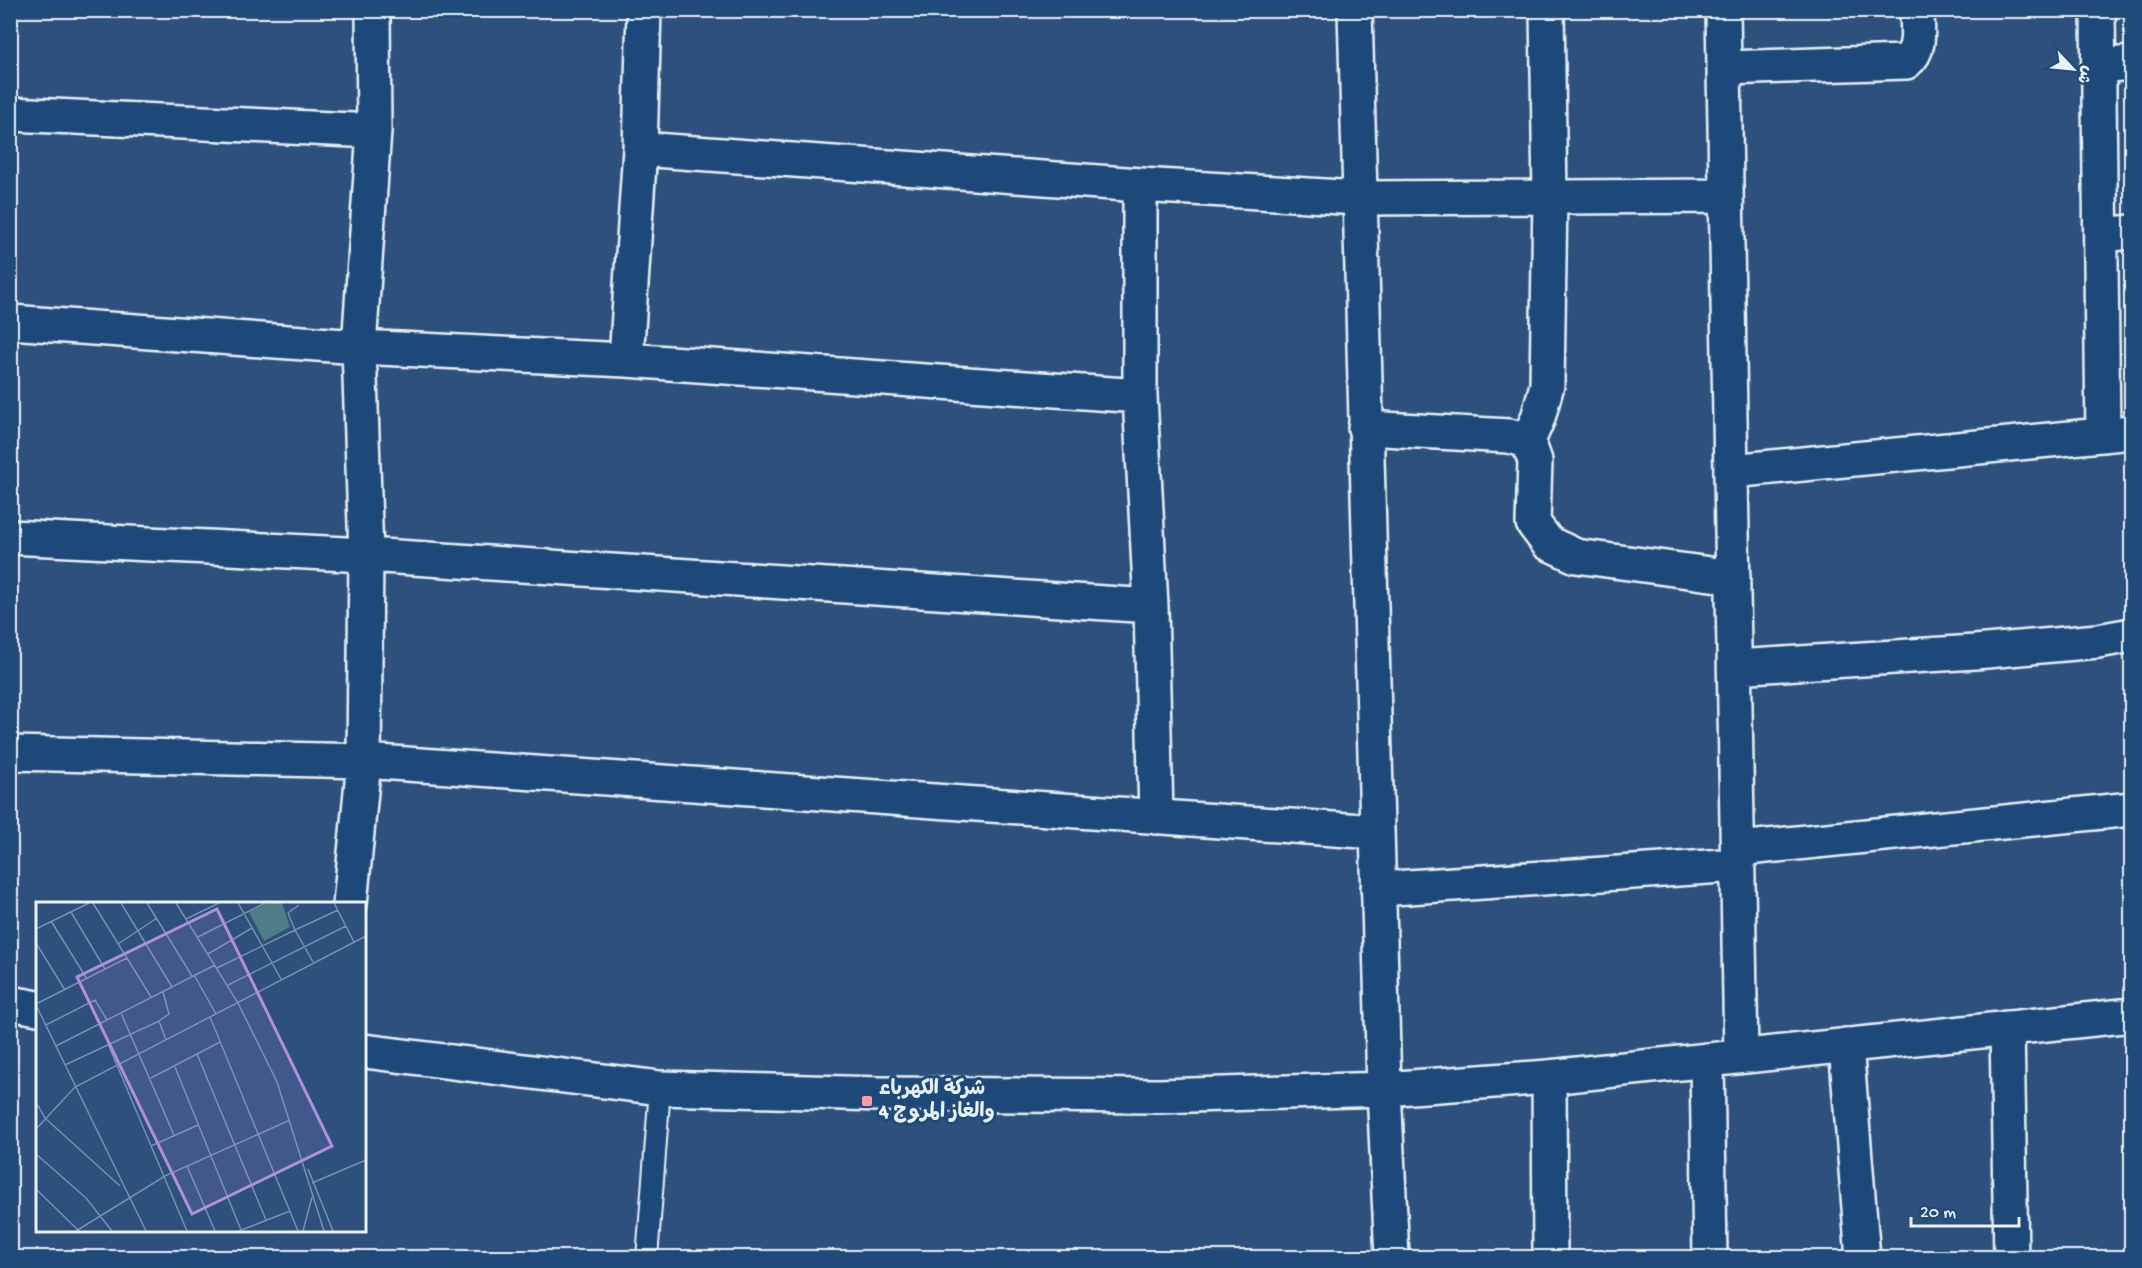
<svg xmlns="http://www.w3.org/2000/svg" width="2142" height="1268" viewBox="0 0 2142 1268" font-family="'Gochi Hand','Playpen Sans Arabic',sans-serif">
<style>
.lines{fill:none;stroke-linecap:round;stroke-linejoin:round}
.service-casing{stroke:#e8f1f8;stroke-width:24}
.minor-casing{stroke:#e8f1f8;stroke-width:38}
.tertiary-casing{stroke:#e8f1f8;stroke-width:38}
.service{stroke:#1f4a7a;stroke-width:20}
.minor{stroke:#1f4a7a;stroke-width:33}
.tertiary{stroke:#1f4a7a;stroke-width:33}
.poi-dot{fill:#ff9aa2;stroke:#1f4a7a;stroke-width:2}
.labels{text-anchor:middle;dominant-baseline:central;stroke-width:6;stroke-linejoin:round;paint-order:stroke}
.poi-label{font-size:20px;font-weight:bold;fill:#e8f1f8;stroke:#1f4a7a;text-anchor:start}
.inset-road{fill:none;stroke:#7891ae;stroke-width:1.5}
.view{fill:#b28edc;fill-opacity:0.15;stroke:#b28edc;stroke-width:3}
.inset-edge{fill:none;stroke:#e8f1f8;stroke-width:3}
</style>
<rect width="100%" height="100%" fill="#2d517c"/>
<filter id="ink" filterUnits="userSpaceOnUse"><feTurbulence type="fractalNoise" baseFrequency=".0167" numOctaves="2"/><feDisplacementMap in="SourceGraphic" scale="12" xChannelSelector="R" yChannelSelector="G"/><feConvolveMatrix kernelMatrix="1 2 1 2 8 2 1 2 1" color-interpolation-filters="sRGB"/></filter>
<g filter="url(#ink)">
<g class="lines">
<g class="service-casing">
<path id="service" d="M647 1258 660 1088"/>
</g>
<g class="minor-casing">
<path id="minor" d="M1723 10 1741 1056
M2098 10 2103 435
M2098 66 2132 63
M1724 68 1906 62C1922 50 1917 29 1917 10
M10 114 374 131
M640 149 1140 185 1358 198 1726 196
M1140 185V396L1151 606 1156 817
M2101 235 2132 232
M10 322 359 347 626 360 1140 396
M626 360 640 149 644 10
M1365 428 1509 436 1528 441 1535 461 1533 523 1548 543 1576 556 1733 577
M1528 441 1538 418 1547 385 1550 196 1547 10
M1731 471 2132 432
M10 537 366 555 1151 606
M1735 667 1975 652 2098 641 2132 635
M10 753 364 761 1376 832
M1738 849 2132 809
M1378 889 1738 865
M350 904 364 761 366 555 359 347 374 131 373 10
M2007 1028 2011 1258
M1846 1045 1863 1258
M1707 1060 1710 1258
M1549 1077 1550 1258
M1384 1089 1392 1258"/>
</g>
<g class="tertiary-casing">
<path id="tertiary" d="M1355 10 1384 1089
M10 1003 38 1008
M364 1051 660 1088 880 1094 1159 1096 1384 1089 1549 1077 2132 1015"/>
</g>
<use href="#service" class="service"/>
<use href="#minor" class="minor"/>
<use href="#tertiary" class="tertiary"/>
</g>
</g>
<rect class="poi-dot" x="861" y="1095" width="12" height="12" rx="3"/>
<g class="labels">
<g class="poi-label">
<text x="879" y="1090">شركة الكهرباء<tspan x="879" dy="23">والغاز المروج 4</tspan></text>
</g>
</g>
<g transform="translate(36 902)">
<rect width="330" height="330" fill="#2d517c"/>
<path d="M232 1H246L254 25 228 39 213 10Z" fill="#4f7e89"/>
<path class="inset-road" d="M57 1 115 95M85 1 136 85M111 1 156 74M140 1 202 101 241 180 288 329M202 1 245 77M298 1 318 40M263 3 252 11 259 28 302 8M35 10 69 67M150 17 183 1M15 19 51 77M0 27 53 1M162 35 229 1M0 41 29 88M82 42 121 16M172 52 216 26M181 66 259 28 277 60M158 73 180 112M192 83 310 24M127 90 133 112 123 119 130 138M0 102 91 56M0 103 110 329M85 111 138 233M174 115 262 329M10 123 59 98 71 118M72 142 151 329M20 144 179 63M161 152 230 318M29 163 123 119M139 165 205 328M115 176 184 140M0 200 9 216 84 284M0 227 39 185 330 34M115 244 162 223M0 252 50 296 76 329M151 264 179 329M272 267 297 329M276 281 330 258M0 287 43 329M40 329 129 274 254 218M203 329 254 309M267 329 276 295"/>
<path class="view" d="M181 7 296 244 156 312 41 75Z"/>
<rect width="330" height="330" class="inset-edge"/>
</g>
<rect width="2142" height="1268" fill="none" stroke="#1f4a7a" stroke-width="36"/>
<rect x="18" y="18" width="2106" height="1232" fill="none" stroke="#e8f1f8" stroke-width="2" filter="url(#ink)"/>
<g transform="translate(2073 69) rotate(116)" stroke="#1f4a7a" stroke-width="4.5" paint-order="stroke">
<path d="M0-4.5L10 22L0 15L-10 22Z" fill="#e8f1f8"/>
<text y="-9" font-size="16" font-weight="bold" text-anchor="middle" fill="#e8f1f8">ش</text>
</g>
<path d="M1911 1217v9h108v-9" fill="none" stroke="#e8f1f8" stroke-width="3"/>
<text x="1920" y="1217" font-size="18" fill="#e8f1f8" stroke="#1f4a7a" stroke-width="4.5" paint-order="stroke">20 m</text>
</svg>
